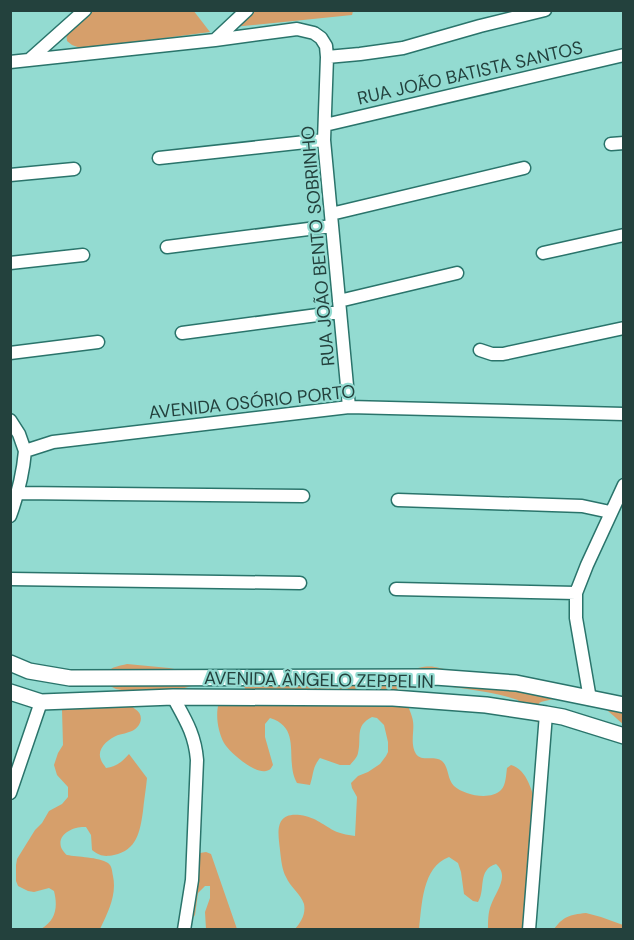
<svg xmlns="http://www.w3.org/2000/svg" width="634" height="940" viewBox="0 0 634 940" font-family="'DM Sans',sans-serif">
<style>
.green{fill:#d69f6b}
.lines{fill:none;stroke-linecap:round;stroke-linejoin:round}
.minor-casing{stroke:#2a746b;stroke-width:15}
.tertiary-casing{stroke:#2a746b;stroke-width:18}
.minor{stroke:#fff;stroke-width:12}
.tertiary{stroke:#fff;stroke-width:15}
.labels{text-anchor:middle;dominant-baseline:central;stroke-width:4.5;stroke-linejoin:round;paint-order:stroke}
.street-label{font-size:18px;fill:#23413d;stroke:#93dbd1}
</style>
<rect width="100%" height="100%" fill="#93dbd1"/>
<path class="green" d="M193 10 210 32 83 49 72 45 67 41 66 30 92 11Z
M253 11H353L352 15 233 27Z
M127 664 169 668 185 671 263 669 405 672C429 664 432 665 456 673L623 705V724C615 718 606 707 596 704 580 697 554 697 539 703L543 720 539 723 525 716 518 700C488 690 455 688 424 683 419 683 411 682 407 686 401 693 410 709 412 717 416 728 409 743 416 754 421 762 435 755 442 761 449 767 447 779 454 786 464 795 490 801 501 790 506 785 506 775 507 768L511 765C527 769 533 793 536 807L523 929H488C488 922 488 912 491 905 496 891 510 876 496 864 477 870 486 889 478 902L473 901 464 894 461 872 458 863 449 857C422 867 422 905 419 929H295C301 922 306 914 304 904 301 894 290 887 286 877 282 870 281 859 280 850 278 833 274 812 300 815 318 818 322 825 337 832 342 834 349 835 355 836L357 797 352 788 351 783 358 776 368 772 380 764 386 756 388 752V742L384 725 377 718 372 717C354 726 362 738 358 753 357 758 353 761 350 765H340L320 758C312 768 314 773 310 785L297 783C284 761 303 728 270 718L265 724V737L273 765C271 768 271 770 266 771 255 774 230 753 224 743 218 732 215 715 219 702L247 693 244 686 199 684 177 690 132 692 116 689 106 684C107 667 111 668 127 664Z
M123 702C127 704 132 706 135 709 145 715 141 727 132 731 127 733 122 734 118 735 108 739 96 749 101 760 102 763 105 766 106 768 116 767 123 761 129 754L147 778C146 789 144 800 143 811 140 832 137 850 114 855 104 857 100 856 92 850L91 835 86 827C75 826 57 833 61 847 61 848 65 854 67 855 77 857 99 857 108 863 112 866 112 871 113 876 117 895 108 912 100 929H41C56 920 58 907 54 891L49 888 34 892 28 891 18 886 16 881V865L17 859 35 830 42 823 49 811 62 804 68 797V787L57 775 54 765 58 753 63 745 62 710 66 706Z
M206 852 211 854 237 929H206L205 912 210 898V886H205L198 893 195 915 192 919 193 878 200 853Z
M586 913 601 917 623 925V929H554C564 916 569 915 586 913Z"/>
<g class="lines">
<g class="minor-casing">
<path id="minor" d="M215 40 247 10
M327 57 360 54 403 48 480 26 545 10
M29 60 85 10
M10 62 215 40 297 29 314 33 321 38 326 46 327 57 324 140 349 407
M325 125 624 55
M611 144 624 143
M159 158 324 140
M10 175 74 169
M331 214 524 168
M167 247 332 226
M543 253 624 235
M10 263 83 255
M339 301 457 273
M182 333 340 312
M480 350 492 354H503L624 328
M10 353 98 342
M10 420 19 434 25 451
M18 493 303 496
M398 500 582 506 610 512
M10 516C18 494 23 474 25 451L53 442 349 407 624 414
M10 579 300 583
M396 589 576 593
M173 697C185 719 195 734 197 760L192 880 184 930
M590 699 576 618V593L587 565 624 485
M10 793 41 702
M529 930 546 714"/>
</g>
<g class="tertiary-casing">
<path id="tertiary" d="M10 663 29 671 70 678 435 677 516 683 624 705
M10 692 41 702 173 697 393 698 486 705 546 714 563 717 624 736"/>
</g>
<use href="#minor" class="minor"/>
<use href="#tertiary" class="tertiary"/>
</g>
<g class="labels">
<g class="street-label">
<text transform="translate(470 73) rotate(-13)">RUA JOÃO BATISTA SANTOS</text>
<text transform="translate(318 246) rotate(-95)">RUA JOÃO BENTO SOBRINHO</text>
<text transform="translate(252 402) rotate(-6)">AVENIDA OSÓRIO PORTO</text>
<text transform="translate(319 680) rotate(1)">AVENIDA ÂNGELO ZEPPELIN</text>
</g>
</g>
<rect width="634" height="940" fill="none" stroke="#23413d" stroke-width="24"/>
</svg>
